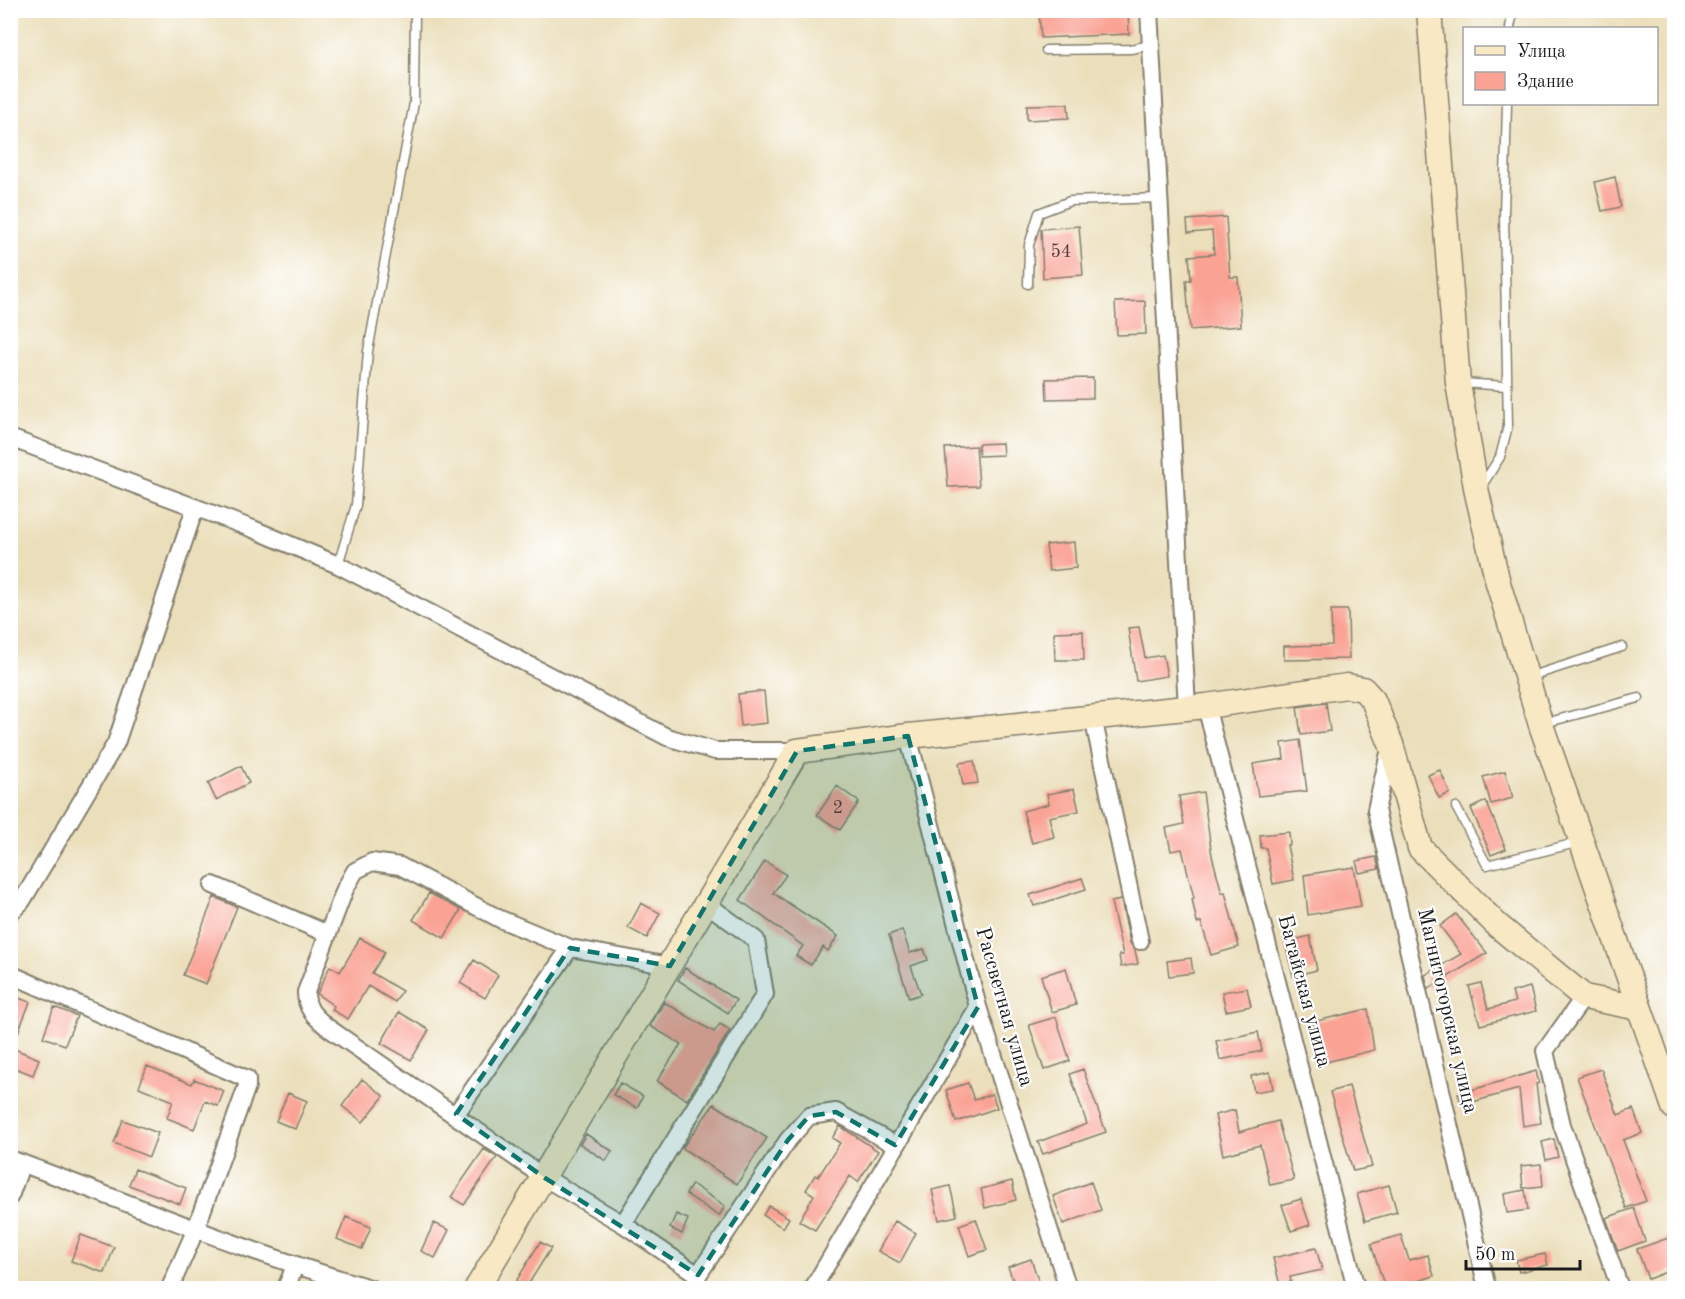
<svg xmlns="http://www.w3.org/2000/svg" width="1685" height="1299" viewBox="0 0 1685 1299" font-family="'Old Standard TT',serif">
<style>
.building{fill:#faa395}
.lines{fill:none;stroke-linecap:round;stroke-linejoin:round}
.lane-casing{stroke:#847e6c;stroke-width:11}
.street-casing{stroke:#847e6c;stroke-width:20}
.secondary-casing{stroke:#847e6c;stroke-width:27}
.lane{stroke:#fff;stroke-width:8}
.street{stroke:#fff;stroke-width:16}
.secondary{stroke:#f8e8c3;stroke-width:24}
.marked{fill:#0f766e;fill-opacity:0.2;stroke:#0f766e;stroke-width:4.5;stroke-dasharray:12 8;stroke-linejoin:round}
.labels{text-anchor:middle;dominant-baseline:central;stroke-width:4.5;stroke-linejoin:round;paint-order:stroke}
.number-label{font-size:18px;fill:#543e3a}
.street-label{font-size:21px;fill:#1c1c1c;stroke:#fff}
</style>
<rect width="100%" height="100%" fill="#fff"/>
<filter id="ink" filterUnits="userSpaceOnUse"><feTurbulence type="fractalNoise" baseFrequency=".0167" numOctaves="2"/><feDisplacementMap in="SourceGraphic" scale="12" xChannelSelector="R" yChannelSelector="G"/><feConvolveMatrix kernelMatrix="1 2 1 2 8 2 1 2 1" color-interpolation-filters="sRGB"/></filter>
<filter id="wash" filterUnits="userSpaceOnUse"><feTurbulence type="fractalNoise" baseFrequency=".008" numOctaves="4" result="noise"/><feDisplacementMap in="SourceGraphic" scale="24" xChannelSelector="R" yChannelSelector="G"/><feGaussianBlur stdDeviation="1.35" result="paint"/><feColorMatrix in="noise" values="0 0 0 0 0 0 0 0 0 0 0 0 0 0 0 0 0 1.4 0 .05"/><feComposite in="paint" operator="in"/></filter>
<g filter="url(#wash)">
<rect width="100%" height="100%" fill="#ebdfbb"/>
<g id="blocks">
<path class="building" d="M1090 10H1128L1129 34 1041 38 1039 13Z
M1068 104 1069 118 1027 120V105Z
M1615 177 1621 207 1602 211 1595 182Z
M1226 217 1230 277H1238L1241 326 1190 330 1186 280H1191L1189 256 1214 254 1212 231 1188 233 1187 220Z
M1079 226 1083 275 1043 278 1041 229Z
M1145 301 1146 334 1117 335 1115 302Z
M1093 378V398L1047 399 1046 379Z
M1002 443 1003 455 979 456 978 444Z
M976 446 979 486 948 487 945 448Z
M1074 542 1076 568 1049 571 1046 545Z
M1331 610H1348L1349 659 1284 660V646L1332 645Z
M1139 627 1145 658 1163 655 1167 676 1136 681 1128 628Z
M1083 631 1084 660H1055L1054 632Z
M764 691 767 723 741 726 738 694Z
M1326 703 1330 731 1301 735 1297 707Z
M1300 740 1307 791 1258 796 1253 764 1284 759 1282 743Z
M974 761 978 783 963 785 959 763Z
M241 766 249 783 216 800 208 783Z
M1440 770 1450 793 1439 798 1428 775Z
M1505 771 1513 798 1491 804 1483 777Z
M837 786 859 802 840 830 817 815Z
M1074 789 1079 811 1049 817 1054 837 1032 843 1023 811 1049 804 1047 794Z
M1203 792 1212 856 1222 893 1225 892 1239 947 1211 955 1201 922 1197 923 1192 899 1194 898 1182 849 1171 851 1166 828 1184 824 1179 796Z
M1486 801 1506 849 1491 855 1471 808Z
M1289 832 1290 845H1287L1294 880 1273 884 1266 848H1261L1260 835Z
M1376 857 1379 869 1359 873 1356 861Z
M765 861 786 875 773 893 838 936 828 951 823 947 811 965 796 956 803 946 740 900Z
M1354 867 1361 906 1308 915 1304 875Z
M1082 878 1086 889 1034 906 1030 895Z
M429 893 461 910 444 938 413 920Z
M214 897 237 907 206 984 183 975Z
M1121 900 1130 943 1135 950 1138 964 1121 967 1119 955H1123L1111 902Z
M641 903 660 913 647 938 628 928Z
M1456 914 1487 953 1428 989 1425 975 1461 954 1440 926Z
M902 930 910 953 924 949 928 960 911 966 921 994 909 998 889 935Z
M1310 936 1317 970 1293 976 1285 942Z
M360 938 385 952 372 973 402 991 395 1002 368 986 348 1019 332 1010 334 1006 317 994 330 966 340 972Z
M1191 958 1193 973 1169 976 1167 961Z
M474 960 498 975 485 998 460 983Z
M685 968 736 1000 728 1013 678 980Z
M1066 968 1076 1005 1052 1012 1041 976Z
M1481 983 1488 1009 1515 1002 1512 992 1530 987 1536 1011 1480 1025 1469 986Z
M1247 988 1251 1006 1226 1011 1222 992Z
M13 996 30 1002 12 1048 39 1059 33 1075 10 1066V1003Z
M664 1002 714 1032 720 1024 730 1030 687 1100 657 1081 681 1044 650 1026Z
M54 1007 77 1016 65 1045 43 1037Z
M1368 1009 1374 1050 1322 1063 1312 1022Z
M399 1012 429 1030 411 1060 381 1043Z
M1056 1017 1070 1061 1044 1070 1029 1025Z
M1258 1032 1262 1051 1220 1060 1216 1041Z
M147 1066 192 1084 194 1079 224 1091 218 1106 205 1101 194 1129 167 1118 173 1101 139 1087Z
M1083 1069 1106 1132 1043 1154 1038 1142 1087 1124 1070 1074Z
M1601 1069 1618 1115 1633 1109 1642 1133 1623 1140 1646 1201 1626 1208 1577 1077Z
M1536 1071 1539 1083 1536 1084 1541 1123 1523 1126 1519 1089 1462 1105 1458 1094Z
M1270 1072 1273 1089 1254 1092 1251 1076Z
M362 1079 384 1096 363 1122 342 1106Z
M620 1083 643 1096 637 1108 613 1095Z
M968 1083 974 1100 992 1094 997 1108 956 1122 946 1090Z
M1349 1086 1372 1167 1353 1171 1330 1092Z
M288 1093 307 1101 295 1129 276 1121Z
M714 1104 767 1138 737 1184 682 1148Z
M1235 1110 1239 1132 1278 1121 1294 1180 1270 1185 1260 1145 1223 1155 1215 1115Z
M123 1120 158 1133 149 1157 114 1143Z
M840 1126 878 1151 858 1182 850 1176 815 1230 799 1221 814 1195 806 1190 815 1175 818 1177 840 1143 832 1138Z
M586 1134 612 1151 606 1161 580 1144Z
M1554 1139 1558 1157 1546 1160 1542 1142Z
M484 1149 497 1157 464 1205 451 1197Z
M1541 1164 1543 1186 1523 1188 1521 1166Z
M135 1169 186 1188 180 1204 129 1185Z
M1012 1181 1016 1200 985 1208 981 1189Z
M1091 1182 1101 1210 1063 1224 1053 1196Z
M692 1184 725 1206 719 1216 686 1194Z
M1389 1185 1397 1212 1365 1221 1357 1194Z
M950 1186 957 1216 939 1220 932 1190Z
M1525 1190 1528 1210 1507 1213 1504 1194Z
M1301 1199 1310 1225 1291 1231 1282 1205Z
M769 1206 789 1218 783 1228 763 1215Z
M1634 1208 1645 1241 1618 1251 1606 1218Z
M676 1214 688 1219 682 1234 670 1228Z
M346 1217 371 1227 362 1249 337 1239Z
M976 1219 987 1250 969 1256 959 1225Z
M895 1221 916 1233 900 1263 878 1251Z
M434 1223 449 1230 435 1258 421 1251Z
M81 1235 114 1247 105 1273 71 1261Z
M1401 1235 1409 1260 1428 1255 1434 1276 1415 1282 1417 1288H1385L1371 1244Z
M1674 1236V1269L1648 1279 1637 1249Z
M540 1242 551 1248 526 1288H512Z
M1316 1248 1322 1270 1290 1277 1291 1282 1280 1285 1273 1258Z
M1545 1254 1548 1265 1519 1272 1516 1260Z
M1031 1259 1041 1288H1016L1008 1267Z"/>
</g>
</g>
<g filter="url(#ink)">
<use href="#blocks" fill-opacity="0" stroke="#847e6c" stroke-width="1.5"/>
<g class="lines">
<g class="lane-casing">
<path id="lane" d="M1510 28 1513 10
M1046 50 1131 49 1151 45
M1028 284 1029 245 1039 213 1070 201 1160 198
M1462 383 1506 386
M1481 487 1500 457 1508 426 1504 215 1507 104
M338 565 356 505 368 351 414 103 415 10
M1529 677 1622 647
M1541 724 1639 698
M1456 807 1487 865 1580 842"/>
</g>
<g class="street-casing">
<path id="street" d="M1149 10 1187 708
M10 438 253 529 338 565 667 737 715 751H797
M1206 706 1356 1288
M1093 717 1140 941
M908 736 978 1007 1068 1288
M1390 749 1376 810 1487 1288
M213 885 328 934
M10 913 22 901 116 743 195 508
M670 966 570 948 500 919 400 866 372 862 355 871 345 889 306 992C306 1009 314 1016 327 1027L545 1178 623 1224 698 1275
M10 974 247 1079V1086L195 1231 170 1288
M1584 997 1545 1051 1562 1125 1620 1288
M456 1114 570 948
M10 1159C131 1203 247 1253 370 1288
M10 1196 22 1163
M623 1224 765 994 756 940 707 904
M286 1288 295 1266
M696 1288 698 1275 788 1140 809 1116 836 1112 895 1145
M813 1288 978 1007"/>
</g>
<g class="secondary-casing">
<path id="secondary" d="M1429 10 1458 383 1477 493 1498 583 1541 725 1674 1107
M477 1288 797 751 908 736 1206 706 1347 686 1363 689 1373 700 1391 744 1420 848 1497 925 1584 997 1639 1008"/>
</g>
<use href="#lane" class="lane"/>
<use href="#street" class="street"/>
<use href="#secondary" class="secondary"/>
</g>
</g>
<path class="marked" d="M908 736 978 1007 895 1145 836 1112 809 1116 788 1140 698 1275 545 1178 456 1114 570 948 670 966 797 751Z"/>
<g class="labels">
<g class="number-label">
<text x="1061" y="252">54</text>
<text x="838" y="808">2</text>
</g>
<g class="street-label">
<text transform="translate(1304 991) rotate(75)">Батайская улица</text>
<text transform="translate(1004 1007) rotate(74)">Рассветная улица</text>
<text transform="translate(1447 1011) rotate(77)">Магнитогорская улица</text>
</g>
</g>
<rect width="1685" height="1299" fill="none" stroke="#fff" stroke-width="36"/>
<rect x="1463" y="27" width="195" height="78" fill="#ffffff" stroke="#a4a4a4" stroke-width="1.5"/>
<rect x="1475" y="46" width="30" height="9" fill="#f8e8c3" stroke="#a4a4a4" stroke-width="1.5"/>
<text x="1517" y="57" font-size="18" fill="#1c1c1c">Улица</text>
<rect x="1475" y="72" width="30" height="18" fill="#faa395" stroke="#a4a4a4" stroke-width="1.5"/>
<text x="1517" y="87" font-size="18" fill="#1c1c1c">Здание</text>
<path d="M1466 1260v9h114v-9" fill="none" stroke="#1c1c1c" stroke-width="3"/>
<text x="1475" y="1260" font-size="18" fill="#1c1c1c" stroke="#ffffff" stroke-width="4.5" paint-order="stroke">50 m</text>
</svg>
